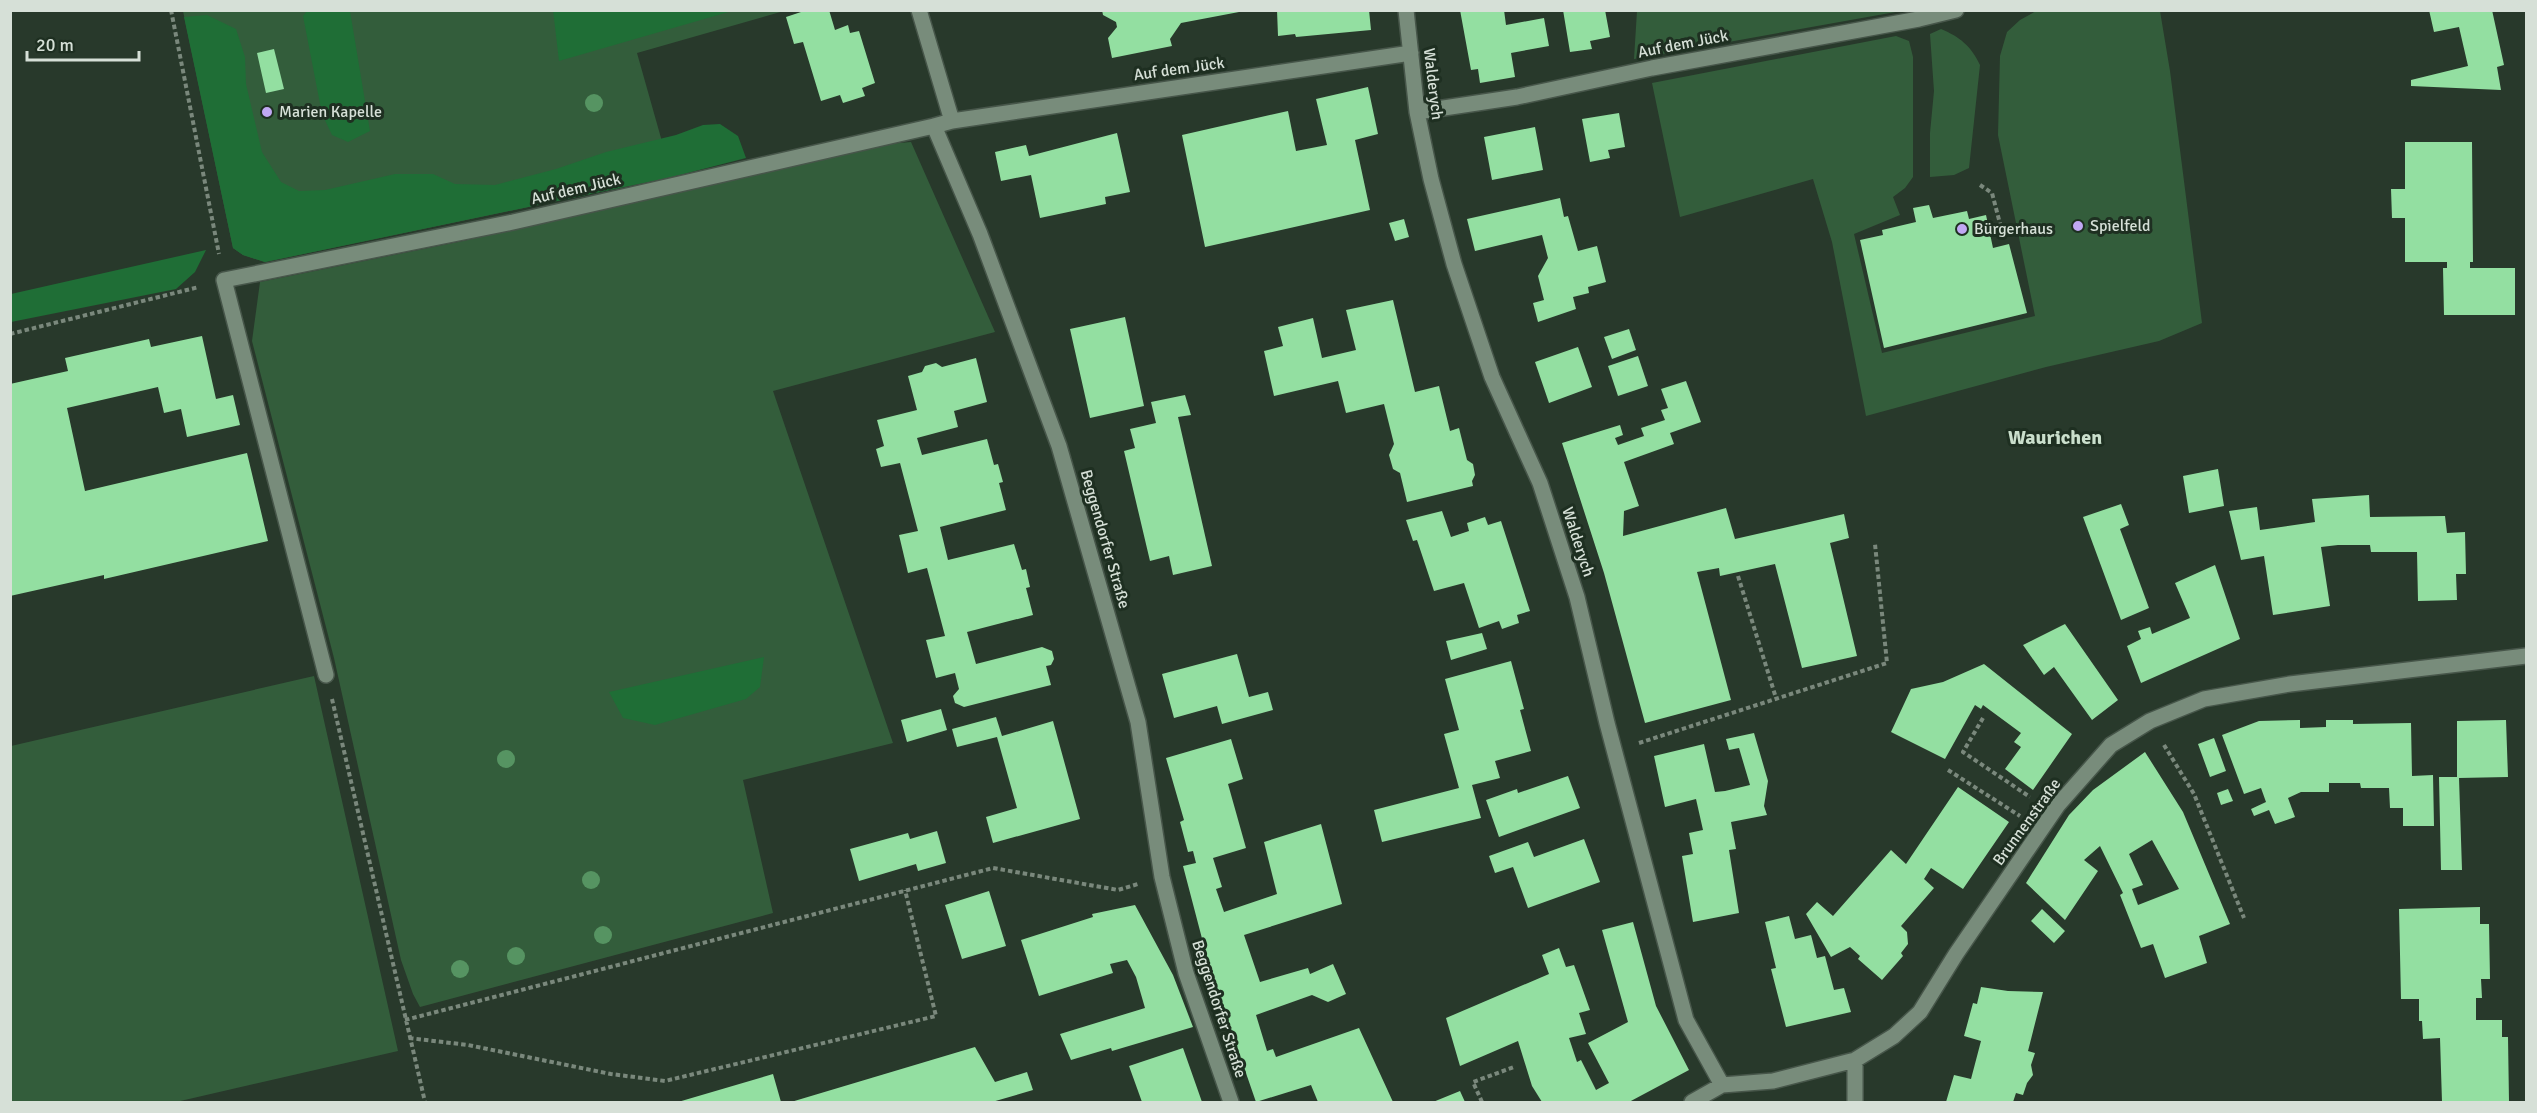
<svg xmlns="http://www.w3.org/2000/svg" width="2537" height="1113" viewBox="0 0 2537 1113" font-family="Signika,sans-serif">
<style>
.green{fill:#335d3b}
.forest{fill:#1f6e36}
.building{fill:#93dfa1;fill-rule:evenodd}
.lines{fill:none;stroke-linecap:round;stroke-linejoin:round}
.minor-casing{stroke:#47564a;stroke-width:18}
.path{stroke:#7a887c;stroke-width:4;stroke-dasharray:4.5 3;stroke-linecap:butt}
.minor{stroke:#788c7b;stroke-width:15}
.tree{fill:#569462}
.poi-dot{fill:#c0a8f3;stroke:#1e2f21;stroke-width:2}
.labels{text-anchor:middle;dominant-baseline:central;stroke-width:6;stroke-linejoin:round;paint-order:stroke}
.street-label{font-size:16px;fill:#d6e0d7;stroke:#1e2f21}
.poi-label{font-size:16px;fill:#d6e0d7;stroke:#1e2f21;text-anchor:start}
.quarter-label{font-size:20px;font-weight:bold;fill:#cadfcc;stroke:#1e2f21}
</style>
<rect width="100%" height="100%" fill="#28392b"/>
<path class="green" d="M2038 10 2160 11 2170 71 2202 323 2159 341 2046 367 1866 416 1832 242 1813 179 1680 217 1652 83 1896 36 1909 41 1913 57V177L1905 188 1893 197 1900 215 1854 234 1882 353 2035 316 1998 135 2000 56 2007 32 2020 20Z
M183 11H784L637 53 672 177 265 262 243 255 233 248Z
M1637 11 1638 10 1901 11 1634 59Z
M1941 29C1960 37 1971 46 1980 65L1969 168 1954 175 1930 177V133L1934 91 1930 34Z
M911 142 995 332 773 391 893 743 743 780 773 913 420 1007 413 994 401 960 334 658 252 341 260 282 463 241 888 144Z
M314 676 398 1051 176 1102H11V746Z"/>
<path class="forest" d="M553 10H732V11L559 61Z
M307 11H350L370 131 348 142 332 135 322 114 303 16Z
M207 15 236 29 245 57 246 84 262 152 281 182 299 191 325 190 395 174H433L455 184 495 185 556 169 606 152 676 135 703 125 720 124 738 136 746 158 672 177 265 262 243 255 233 248 184 17Z
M206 250 195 272 176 289 11 322V294Z
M764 657 760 687 746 699 655 725 623 718 609 692Z"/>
<path class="building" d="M807 10H829L835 30 848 25 850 33 859 31 875 83 862 88 865 96 843 103 840 95 821 101 803 42 794 44 786 17Z
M1102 10H1239V12L1181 23 1170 39 1172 46 1112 58 1108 38 1117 27 1116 22 1103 15Z
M1277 10H1369L1371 30 1296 37 1295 34 1278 36Z
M1460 10H1504L1506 25 1544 18 1549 46 1511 53 1515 77 1480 83 1478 69 1471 70Z
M1563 10H1605L1610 37 1590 41 1592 49 1570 52Z
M2429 10H2492L2504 65 2497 67 2501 90 2411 86V80L2468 66 2459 27 2434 32Z
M274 49 284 89 266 93 257 53Z
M1368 87 1378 134 1355 140 1370 210 1205 247 1182 135 1288 111 1296 151 1327 145 1316 99Z
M1619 113 1625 147 1608 150 1610 158 1590 162 1582 119Z
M1535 127 1543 170 1492 180 1484 137Z
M1117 133 1130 192 1105 197 1106 204 1040 218 1031 175 1001 181 995 152 1026 145 1029 156Z
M2405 142H2472L2473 262H2470V268H2515V315H2444L2443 268H2447V262H2405V218H2392L2391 189H2405Z
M1560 198 1564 217 1568 216 1578 251 1597 246 1606 282 1588 287 1589 293 1573 297 1576 309 1538 322 1533 303 1544 300 1538 276 1548 258 1542 235 1475 251 1467 219Z
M1929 205 1933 218 1967 211 1969 219 1986 215 1993 248 2009 244 2027 313 1884 348 1860 240 1883 235 1882 230 1916 222 1913 208Z
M1404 219 1409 237 1395 241 1389 223Z
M1393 300 1415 392 1439 386 1450 431 1459 428 1467 460 1473 464 1475 475 1472 481 1473 486 1407 502 1400 473 1393 469 1389 455 1394 444 1384 404 1346 413 1338 381 1274 396 1264 351 1283 346 1278 327 1313 318 1322 358 1356 350 1346 310Z
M1125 317 1144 406 1090 418 1070 329Z
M1629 329 1636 350 1612 359 1604 337Z
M202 336 216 399 233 395 240 425 187 437 181 409 164 413 158 387 67 408 85 491 247 453 268 541 104 579V575L10 596V384L68 371 65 358 149 339 151 347Z
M1578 347 1592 387 1549 403 1535 362Z
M1638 356 1648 386 1618 396 1608 366Z
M976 358 987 402 954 411 958 427 917 438 922 455 987 439 994 465 998 464 1003 482 999 483 1006 510 940 527 948 560 1014 544 1022 570 1026 569 1030 587 1026 588 1033 615 967 632 976 664 1042 647 1052 651 1054 659 1051 665 1046 666 1051 685 964 707 955 703 953 696 959 689 955 673 936 678 926 640 945 636 927 568 908 573 899 535 918 531 900 463 881 467 876 449 884 446 877 420 917 410 908 376 922 372 925 366 936 363 942 367Z
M1686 381 1701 422 1670 433 1674 444 1624 462 1639 506 1624 511 1623 536 1726 508 1735 539 1844 514 1849 538 1830 543 1857 656 1802 668 1775 564 1720 576 1719 568 1697 572 1731 700 1645 723 1604 573 1562 443 1620 425 1623 435 1615 438 1618 445 1644 436 1641 428 1665 420 1661 410 1668 408 1661 389Z
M1185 395 1191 415 1178 417 1212 566 1173 575 1169 556 1150 561 1124 451 1135 448 1130 429 1156 423 1151 402Z
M2218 469 2224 506 2189 513 2183 476Z
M2369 495 2370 517 2445 516 2447 533 2465 532 2466 574H2456L2457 600 2418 601 2417 552H2371L2370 545H2338L2321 547 2330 606 2273 615 2264 556 2241 560 2229 511 2257 507 2260 530 2315 522 2312 499Z
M2121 504 2129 525 2120 529 2149 608 2121 620 2083 517Z
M1442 511 1451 537 1469 531 1467 523 1485 517 1488 525 1501 521 1530 611 1517 615 1519 623 1502 629 1499 621 1479 628 1464 583 1434 591 1417 540 1413 541 1406 520Z
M2215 565 2240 639 2141 683 2127 646 2141 639 2138 631 2150 627 2152 634 2190 618 2175 583Z
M2065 624 2118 700 2092 720 2054 667 2044 675 2023 645Z
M1482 633 1487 649 1451 660 1446 641Z
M1237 654 1249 697 1268 692 1273 710 1222 724 1217 706 1174 718 1162 674Z
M1511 661 1524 709 1520 710 1531 751 1495 761 1500 778 1472 785 1481 818 1382 842 1374 810 1459 788 1444 734 1459 730 1445 679Z
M1984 664 2072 734 2033 790 2005 769 2021 747 2014 742 2021 733 1983 705 1981 709 1975 705 1945 759 1891 732 1911 689 1943 682Z
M941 709 947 730 907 742 901 720Z
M996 717 1002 736 1053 721 1080 819 993 843 986 817 1017 808 997 737 957 747 952 729Z
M2300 720V728L2326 727V720H2353V724L2411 723 2412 776 2433 775 2434 826H2403V808H2390L2389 788H2361L2360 783H2329V792H2301L2288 798 2295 817 2275 824 2269 810 2254 816 2251 809 2266 802 2261 788 2244 794 2222 735 2259 721Z
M2506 720 2508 777 2459 778 2462 870H2441L2439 777H2457V721Z
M1754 733 1768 781 1764 806 1767 815 1731 822 1736 849 1729 850 1739 913 1693 922 1682 856 1693 854 1689 833 1703 830 1696 799 1665 807 1654 756 1704 744 1715 792 1725 791 1750 785 1739 748 1729 750 1726 739Z
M2214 738 2226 771 2210 777 2198 744Z
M1231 739 1243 779 1228 784 1246 848 1213 858 1222 887 1216 889 1224 912 1277 894 1264 842 1321 824 1342 904 1244 935 1260 982 1308 968 1310 974 1333 964 1346 994 1328 1002 1312 995 1256 1015 1267 1051 1273 1049 1276 1057 1359 1028 1393 1102H1318L1311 1085 1256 1102 1210 969 1183 866 1196 863 1193 851 1188 852 1180 822 1184 820 1166 758Z
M2145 752 2183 812 2230 924 2199 936 2207 963 2165 978 2153 944 2141 948 2120 895 2123 893 2100 846 2084 860 2098 871 2065 920 2026 883 2069 815 2093 790ZM2152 840 2179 889 2138 905 2132 889 2143 885 2129 854Z
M1568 776 1580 808 1499 837 1486 800 1517 789 1518 793Z
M1958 787 2009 822 1963 889 1931 868 1924 879 1934 888 1901 926 1907 932 1908 944 1901 953 1903 956 1882 980 1858 959 1860 956 1850 947 1831 957 1806 914 1817 902 1833 916 1891 850 1906 864Z
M2228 789 2233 801 2221 805 2217 793Z
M937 831 946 863 918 871 916 864 859 881 850 849 908 833 910 839Z
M1584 839 1600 882 1528 908 1513 867 1495 873 1489 856 1528 842 1534 857Z
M989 891 1006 946 962 959 945 905Z
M1135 905 1173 975 1193 1027 1112 1051 1111 1048 1071 1060 1060 1034 1145 1008 1136 977 1127 960 1110 964 1113 973 1039 996 1021 940 1093 917 1092 914Z
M2480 907V924H2489L2490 979H2481L2482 998H2476V1020H2502V1037H2508L2509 1102H2442L2440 1038 2423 1039 2422 1021H2419V999H2401L2399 909Z
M2042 909 2065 931 2054 943 2031 921Z
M1789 916 1795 939 1811 935 1817 958 1825 956 1834 990 1844 988 1851 1012 1786 1027 1771 969 1776 968 1765 922Z
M1633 922 1656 1006 1689 1070 1629 1102H1542L1532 1086 1518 1041 1460 1066 1446 1018 1549 974 1542 955 1559 948 1566 967 1574 965 1590 1010 1579 1013 1586 1034 1569 1038 1577 1062 1581 1060 1596 1090 1609 1083 1588 1043 1628 1022 1602 930Z
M1981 987 2008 991 2043 992 2028 1051 2035 1053 2031 1065 2033 1075 2027 1083 2023 1095 2016 1093 2013 1102H1946L1954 1075 1971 1079 1981 1041 1964 1036 1973 1003 1977 1004Z
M975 1047 995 1082 1027 1072 1033 1090 992 1102H791Z
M1183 1048 1202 1102H1142L1129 1066Z
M773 1074 781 1102H678Z
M1460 1091 1465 1102H1433Z"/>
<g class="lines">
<g class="minor-casing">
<path id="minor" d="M919 10 952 121 934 126 980 234 1059 446 1138 722 1162 877 1186 973 1231 1102
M1406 10 1417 112 1431 179 1454 264 1492 377 1540 483 1577 597 1607 723 1686 1020 1722 1085
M1417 112 1517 97 1652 68 1919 19 1956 10
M952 121 1411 53
M326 675 224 280 513 222 934 126
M1692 1102 1722 1085 1773 1081 1855 1060 1894 1036 1920 1012 1956 954 2058 805 2111 745 2150 721 2204 699 2290 684 2526 656
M1855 1102V1060"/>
</g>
<path class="path" d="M171 10 219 254
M1980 185 1992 193 2003 235
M10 334 199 287
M1738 576 1776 698
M332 699 425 1102
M1983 718 1963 752 2030 797
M1639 743 1887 663 1875 544
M2164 745 2194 794 2244 918
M1948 770 2020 816
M405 1020 993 868 1118 890 1138 884
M409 1038 468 1045 611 1074 665 1081 936 1016 905 890
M1482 1102 1473 1082 1514 1067"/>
<use href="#minor" class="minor"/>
</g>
<g class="tree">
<circle cx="594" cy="103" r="9"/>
<circle cx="506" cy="759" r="9"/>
<circle cx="591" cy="880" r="9"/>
<circle cx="603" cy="935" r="9"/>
<circle cx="516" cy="956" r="9"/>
<circle cx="460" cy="969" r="9"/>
</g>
<g class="poi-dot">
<circle cx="267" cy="112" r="6"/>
<circle cx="2078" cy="226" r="6"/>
<circle cx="1962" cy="229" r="6"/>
</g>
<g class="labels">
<g class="street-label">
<text transform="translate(1683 44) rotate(-11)">Auf dem Jück</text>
<text transform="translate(1179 69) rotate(-8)">Auf dem Jück</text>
<text transform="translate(1433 84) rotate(83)">Walderych</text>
<text transform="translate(576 189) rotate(-13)">Auf dem Jück</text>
<text transform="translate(1105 539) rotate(74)">Beggendorfer Straße</text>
<text transform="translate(1578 542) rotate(72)">Walderych</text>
<text transform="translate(2027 822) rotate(-54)">Brunnenstraße</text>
<text transform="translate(1219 1009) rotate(72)">Beggendorfer Straße</text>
</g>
<g class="poi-label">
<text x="279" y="112">Marien Kapelle</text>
<text x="2090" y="226">Spielfeld</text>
<text x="1974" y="229">Bürgerhaus</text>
</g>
<g class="quarter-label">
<text x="2055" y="437">Waurichen</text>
</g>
</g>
<rect width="2537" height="1113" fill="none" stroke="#d6e0d7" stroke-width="24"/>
<path d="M27 51v9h112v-9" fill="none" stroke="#d6e0d7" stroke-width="3"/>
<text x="36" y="51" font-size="18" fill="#d6e0d7" stroke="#1e2f21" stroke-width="4.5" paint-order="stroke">20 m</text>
</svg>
